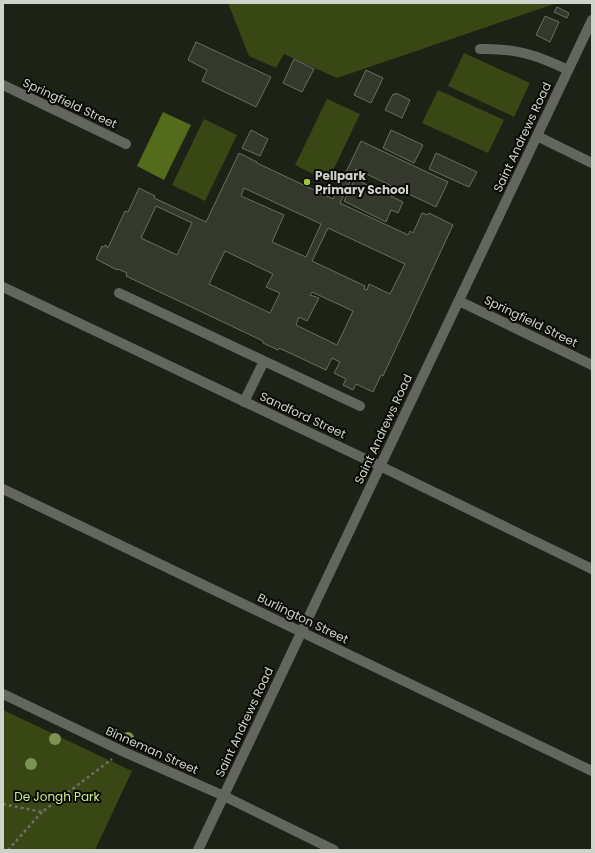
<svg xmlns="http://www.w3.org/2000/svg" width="595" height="853" viewBox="0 0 595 853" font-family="Poppins,sans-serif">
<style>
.green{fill:#384714}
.water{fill:#546b1c}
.building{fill:#35392d;stroke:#6a6f61;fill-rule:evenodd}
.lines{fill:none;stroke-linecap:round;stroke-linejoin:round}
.path{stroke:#6b7065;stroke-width:2.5;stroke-dasharray:3 3;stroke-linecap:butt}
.minor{stroke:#63655f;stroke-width:10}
.tree{fill:#7d9354}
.poi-dot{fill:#9fca2e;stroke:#090a06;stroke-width:1.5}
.labels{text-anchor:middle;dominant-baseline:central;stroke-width:4;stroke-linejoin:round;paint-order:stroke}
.street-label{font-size:12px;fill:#cfd3cb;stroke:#090a06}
.poi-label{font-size:12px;font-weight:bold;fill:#cfd3cb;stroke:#090a06;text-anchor:start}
.park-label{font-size:12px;fill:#cbef86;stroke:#090a06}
</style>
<rect width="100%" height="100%" fill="#1d2216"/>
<path class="green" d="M228 3H557L337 78 284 54 276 68 249 56Z
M464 53 530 83 514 117 448 86Z
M438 90 504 120 488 153 422 123Z
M327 99 360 114 328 181 295 165Z
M204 119 237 135 205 201 172 185Z
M3 710 132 771 95 850H3Z"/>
<path class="water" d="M163 112 191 125 164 180 137 166Z"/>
<path class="building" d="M557 7 569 13 567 18 554 12Z
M545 16 559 22 550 42 536 35Z
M196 42 271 77 256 107 202 81 207 70 188 60Z
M294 59 314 69 302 92 283 83Z
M366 70 383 78 371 103 354 95Z
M396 93 410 100 402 118 385 110 393 94 395 95Z
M251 130 268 139 260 156 242 148Z
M391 130 423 145 414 163 383 148Z
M361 141 448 182 436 207 356 169 340 203 408 235 410 231 413 233 422 213 428 215 429 213 453 225 383 376 381 375 373 392 356 384 353 390 343 385 346 379 334 373 340 362 332 358 326 370 279 348 278 350 263 343V341L126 276 127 273 118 269 117 270 96 259 102 246 104 247 105 245 107 246V248H108L125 211 128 212 139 188 155 196 154 198 206 222 239 153 257 162V163L333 199ZM244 188 321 224 306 257 272 242 284 215 241 196ZM156 206 192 223 177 255 141 238ZM328 228 405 264 390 294 369 284 367 290 364 289 365 286 312 261ZM225 251 273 274 266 287 280 293 270 313 209 284ZM312 292 353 311 337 345 296 325 299 317 307 321 319 298 310 295Z
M436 153 477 172 469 187 429 169Z
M355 179 403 202 398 213 391 210 386 222 344 201Z"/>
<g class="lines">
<path class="path" d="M3 804 42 812 112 759
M8 850 42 812"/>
<path class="minor" d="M480 49C515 48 537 55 568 70
M3 85 126 144
M537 136 592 163
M3 287 380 466 592 569
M119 293 264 361 244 402
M459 301 592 365
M264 361 360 406
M3 489 592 771
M3 694 122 751 224 796 334 850
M198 850 592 20"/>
</g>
<g class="tree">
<circle cx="128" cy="738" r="6"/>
<circle cx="55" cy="739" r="6"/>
<circle cx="31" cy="764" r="6"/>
</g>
<circle class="poi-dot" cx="307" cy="182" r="4"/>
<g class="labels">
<g class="street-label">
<text transform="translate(70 103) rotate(25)">Springfield Street</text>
<text transform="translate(522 137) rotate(-65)">Saint Andrews Road</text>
<text transform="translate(531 321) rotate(26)">Springfield Street</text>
<text transform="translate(303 415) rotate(25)">Sandford Street</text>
<text transform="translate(383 429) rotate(-65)">Saint Andrews Road</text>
<text transform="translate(303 618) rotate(26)">Burlington Street</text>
<text transform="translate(244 722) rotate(-65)">Saint Andrews Road</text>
<text transform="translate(152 750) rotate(24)">Binneman Street</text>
</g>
<g class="poi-label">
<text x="315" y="175">Pellpark<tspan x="315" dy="14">Primary School</tspan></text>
</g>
<g class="park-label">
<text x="57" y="796">De Jongh Park</text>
</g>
</g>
<rect width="595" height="853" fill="none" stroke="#cfd3cb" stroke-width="8"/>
</svg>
